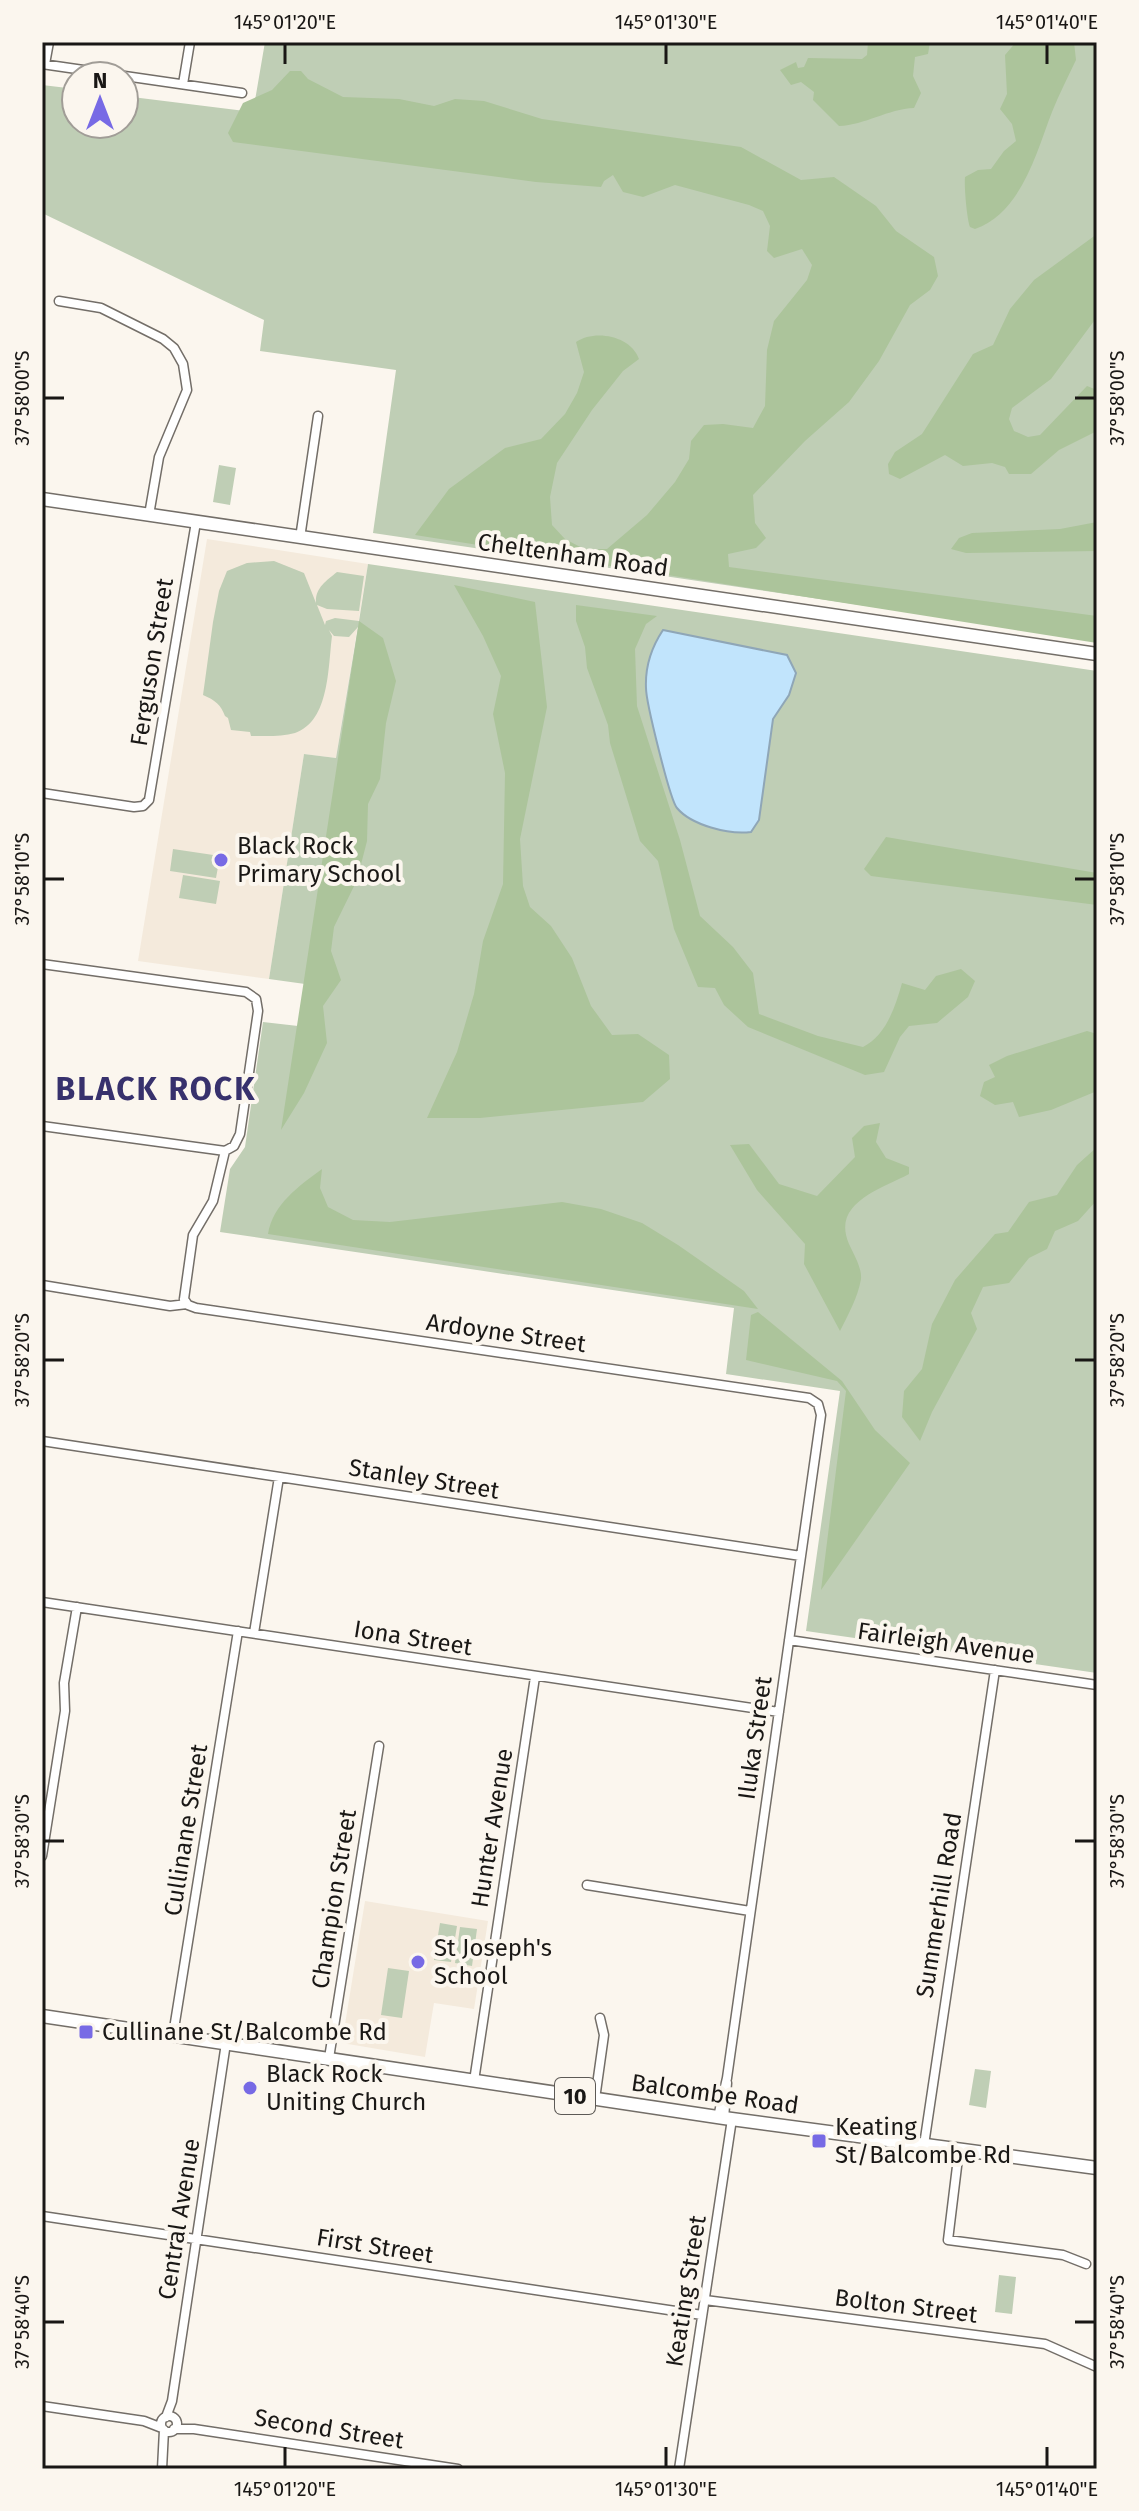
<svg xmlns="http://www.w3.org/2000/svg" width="1139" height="2511" viewBox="0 0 1139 2511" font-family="'Fira Sans',sans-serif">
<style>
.built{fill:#f4eadc}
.green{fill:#bfceb5}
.forest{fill:#acc49b}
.water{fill:#c1e4fc;stroke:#8fa6b7;stroke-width:2}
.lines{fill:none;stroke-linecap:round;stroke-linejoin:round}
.street-casing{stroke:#736e68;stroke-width:11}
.secondary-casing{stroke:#736e68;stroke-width:15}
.primary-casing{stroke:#736e68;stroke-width:15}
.street{stroke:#fff;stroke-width:8}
.secondary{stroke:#fff;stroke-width:12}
.primary{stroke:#fff;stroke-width:12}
.ticks{fill:none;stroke:#191715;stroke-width:3}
.poi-dot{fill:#776ae5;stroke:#fbf6ee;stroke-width:3}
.labels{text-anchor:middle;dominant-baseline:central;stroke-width:8;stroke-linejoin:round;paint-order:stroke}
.shield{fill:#fbf6ee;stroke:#5d5a56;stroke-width:2}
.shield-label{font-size:22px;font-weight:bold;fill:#191715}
.street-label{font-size:24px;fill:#191715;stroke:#fbf6ee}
.poi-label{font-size:24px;fill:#191715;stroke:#fbf6ee;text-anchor:start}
.district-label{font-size:32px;font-weight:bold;letter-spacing:2px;fill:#37316d;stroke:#fbf6ee}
.neatline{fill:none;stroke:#191715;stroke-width:3}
.ticks-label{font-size:20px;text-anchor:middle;fill:#191715}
</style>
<rect width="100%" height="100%" fill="#fbf6ee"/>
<path class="built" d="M207 539 368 564 336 758 304 754 269 979 138 961Z
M365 1901 488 1921 474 2009 434 2003 425 2057 342 2043Z"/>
<path class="green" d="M265 42H1097V640L373 533 396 370 260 351 264 320 42 213V85L76 89V124H124V96L253 112Z
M219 465 236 468 230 505 213 502Z
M274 561 304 573 316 603C315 588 326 581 337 572L364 576 359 611 327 609 317 605 325 625 326 621 335 618 359 621 368 564 1097 671V1673L806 1631 840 1391 726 1374 734 1308 220 1232 230 1169 245 1147 263 1022 298 1026 305 984 269 979 304 754 336 758 358 627 349 637 334 636 329 630 332 636C328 666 330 721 295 733 282 737 265 736 251 736L250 732 231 730 228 718 225 716C221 705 215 700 203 695L213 622 219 591 227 571 247 563Z
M173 849 220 856 216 878 170 871Z
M183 875 220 881 216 904 179 898Z
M440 1923 457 1926 451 1962 434 1960Z
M460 1927 477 1929 472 1966 455 1963Z
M388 1968 409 1971 402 2018 381 2015Z
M975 2069 991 2071 986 2108 969 2105Z
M999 2275 1016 2277 1012 2314 995 2312Z"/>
<path class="forest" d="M868 42H930L928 54 915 57 913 76 921 93 914 108C888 109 865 125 839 126L813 100 814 92 801 82 791 85 780 70 796 62 798 68 804 67 808 58 862 59 867 55Z
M1016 42H1074L1076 60C1068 77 1059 94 1052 112 1036 153 1022 212 975 229L970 227C967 220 964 186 965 177L978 170 991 169 1004 151 1016 141 1012 124 1000 109 1007 94 1005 55Z
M290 71H301L308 79 343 97 399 99 434 106 455 99 484 101 542 119 741 147 801 180 834 177 876 206 896 231 934 257 938 276 930 290 910 305 879 361 849 402 805 441 753 495 755 523 766 538 756 548 728 554 729 567 1097 616V643L415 535 449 489 505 448 541 439 565 414 577 393 584 372 576 342C595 329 631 336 639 359L623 371 592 410 557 463 550 497 552 525 565 539 584 549H607L647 515 675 482 689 459 691 441 704 425 723 424 753 428 765 406 767 350 774 321 807 280 812 265 802 249 774 258 767 251 770 226 763 211 749 205 675 185 643 197 623 192 613 175 604 181 601 187 536 182 233 142 228 133 243 103 272 90Z
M1097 234V317L1051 379 1012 408 1009 419 1014 431 1028 437 1040 435 1087 386 1097 390V431L1059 450 1031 474H1009L1005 467 992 463 963 466 945 455 900 479 889 474 888 464 895 452 922 434 973 354 993 345 1010 309 1034 280Z
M1097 522V551L966 553 951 549 959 538 972 533 1060 529Z
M454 585 535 602 547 707 520 839 523 886 530 907 551 926 572 958 591 1006 612 1035 638 1034 669 1055 670 1079 643 1102 480 1118H427L457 1052 474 994 483 941 503 884 505 773 493 714 501 676 483 636Z
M576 605 657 616 646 624 635 649 637 706 680 840 700 916 733 947 753 973 759 1014 818 1036 863 1047C886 1035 895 1008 902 983L925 990 936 976 961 969 975 981 968 997 937 1023 909 1026 900 1037 884 1072 865 1075 748 1027 724 1005 715 988 698 987 674 929 658 861 640 841 610 743 608 725 587 668 585 647 576 621Z
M359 621 383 638 396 681 386 723 380 779 368 804 367 841 357 880 334 927 331 951 341 980 323 1006 327 1043 304 1093 281 1130Z
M886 837 1097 873V905L871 876 864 869Z
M1087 1031 1097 1034V1091L1051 1110 1019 1117 1013 1102 995 1105 980 1096 984 1082 995 1077 989 1065 1007 1056Z
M880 1123 876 1142 886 1158 909 1167V1174C881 1189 831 1203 849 1244 854 1255 862 1268 861 1279 858 1297 848 1315 840 1331L804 1264 805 1244 757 1190 730 1145 749 1144 779 1184 817 1196 855 1157 852 1138 864 1126Z
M1097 1147V1200L1078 1221 1055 1231 1047 1249 1029 1258 1009 1283 983 1287 971 1313 977 1329 932 1412 920 1441 902 1417 904 1391 922 1369 932 1324 955 1280 995 1234 1008 1232 1029 1202 1057 1195 1077 1165Z
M322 1169 320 1188 328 1207 353 1220 390 1222 562 1202 601 1209 642 1223 678 1245 744 1291 758 1309 268 1234C273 1204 299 1186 322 1169Z
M758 1312 842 1381 875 1430 910 1463 821 1590 846 1391 837 1381 746 1360 751 1315Z"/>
<path class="water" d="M663 630 787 655 796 673 789 695 773 719 759 820 751 832C729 835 691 825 677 808 670 800 646 702 646 688 645 666 651 648 663 630Z"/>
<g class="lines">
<g class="street-casing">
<path id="street" d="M42 64 242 93
M45 64 49 42
M183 84 190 42
M59 301 101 308 163 339 174 348 183 364 187 390 159 457 149 515
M300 538 318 416
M42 793 134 807 143 806 149 800 196 522
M42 964 246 992 256 999 258 1011 240 1134 234 1146 225 1151 213 1201 193 1235 184 1299
M42 1126 225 1151
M42 1285 170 1306 187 1304
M184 1299 188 1305 196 1308 809 1398 818 1404 821 1415 727 2078 718 2117
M42 1441 801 1556
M42 1602 779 1712
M254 1633 279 1477
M789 1640 1097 1685
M42 1856 65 1711 64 1683 77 1607
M587 1885 750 1911
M173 2035 238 1631
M329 2058 379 1746
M474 2081 535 1677
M595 2099 604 2035 600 2018
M724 2118 727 2083
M924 2145 995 1670
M959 2150 948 2240 1063 2255 1086 2264
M42 2216 702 2315
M705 2300 1045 2344 1097 2367
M42 2406 144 2421 162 2428
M161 2424a8 8 0 1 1 16 0a8 8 0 1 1-16 0Z
M166 2417 172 2401 226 2043
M174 2429H194L458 2469
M162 2469 164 2430
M679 2469 732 2119"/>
</g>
<g class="secondary-casing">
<path id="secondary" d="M42 499 1097 654"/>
</g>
<g class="primary-casing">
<path id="primary" d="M42 2016 724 2118 1097 2168"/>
</g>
<use href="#street" class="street"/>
<use href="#secondary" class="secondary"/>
<use href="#primary" class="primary"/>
</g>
<path class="ticks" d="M285 44V64M666 44V64M1047 44V64M44 398H64M1075 398H1095M44 879H64M1075 879H1095M44 1360H64M1075 1360H1095M44 1841H64M1075 1841H1095M44 2322H64M1075 2322H1095M285 2447V2467M666 2447V2467M1047 2447V2467"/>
<g class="poi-dot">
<circle cx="221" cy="860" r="8"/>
<circle cx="418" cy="1962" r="8"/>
<rect x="78" y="2024" width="16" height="16" rx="4"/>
<circle cx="250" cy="2088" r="8"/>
<rect x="811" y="2133" width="16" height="16" rx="4"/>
</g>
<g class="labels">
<rect class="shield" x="555" y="2078" width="40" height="36" rx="6"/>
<g class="shield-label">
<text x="575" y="2096">10</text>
</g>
<g class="street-label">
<text transform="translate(573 555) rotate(8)">Cheltenham Road</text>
<text transform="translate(152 662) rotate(-81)">Ferguson Street</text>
<text transform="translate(506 1333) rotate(8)">Ardoyne Street</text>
<text transform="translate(424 1479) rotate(9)">Stanley Street</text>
<text transform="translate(413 1638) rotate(9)">Iona Street</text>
<text transform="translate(946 1643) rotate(8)">Fairleigh Avenue</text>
<text transform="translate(755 1738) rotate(-82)">Iluka Street</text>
<text transform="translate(492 1828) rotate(-81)">Hunter Avenue</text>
<text transform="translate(186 1830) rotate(-81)">Cullinane Street</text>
<text transform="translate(334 1899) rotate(-81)">Champion Street</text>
<text transform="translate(939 1905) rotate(-81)">Summerhill Road</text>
<text transform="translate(715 2094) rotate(8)">Balcombe Road</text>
<text transform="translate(179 2219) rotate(-81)">Central Avenue</text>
<text transform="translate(375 2246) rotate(9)">First Street</text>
<text transform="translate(686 2291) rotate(-81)">Keating Street</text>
<text transform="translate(906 2306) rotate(7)">Bolton Street</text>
<text transform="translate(329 2429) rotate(9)">Second Street</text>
</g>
<g class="poi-label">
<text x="237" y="846">Black Rock<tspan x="237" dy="28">Primary School</tspan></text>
<text x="434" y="1948">St Joseph's<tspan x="434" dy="28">School</tspan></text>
<text x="102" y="2032">Cullinane St/Balcombe Rd</text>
<text x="266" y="2074">Black Rock<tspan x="266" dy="28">Uniting Church</tspan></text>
<text x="835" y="2127">Keating<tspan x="835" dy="28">St/Balcombe Rd</tspan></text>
</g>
<g class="district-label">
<text x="156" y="1089">BLACK ROCK</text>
</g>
</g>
<rect width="1139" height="2511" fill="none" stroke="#fbf6ee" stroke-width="88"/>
<g transform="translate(100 100)"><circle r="38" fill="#fbf6ee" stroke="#a19d97" stroke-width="2"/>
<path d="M0-6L14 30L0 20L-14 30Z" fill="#776ae5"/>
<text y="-12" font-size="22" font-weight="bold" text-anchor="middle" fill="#191715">N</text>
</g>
<rect x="44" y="44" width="1051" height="2423" class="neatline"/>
<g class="ticks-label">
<text x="285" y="29">145°01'20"E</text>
<text x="666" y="29">145°01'30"E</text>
<text x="1047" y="29">145°01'40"E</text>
<text transform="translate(22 398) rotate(-90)" y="7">37°58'00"S</text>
<text transform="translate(1117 398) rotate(-90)" y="7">37°58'00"S</text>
<text transform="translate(22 879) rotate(-90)" y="7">37°58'10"S</text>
<text transform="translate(1117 879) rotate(-90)" y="7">37°58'10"S</text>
<text transform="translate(22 1360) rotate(-90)" y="7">37°58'20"S</text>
<text transform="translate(1117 1360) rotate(-90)" y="7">37°58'20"S</text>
<text transform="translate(22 1841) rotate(-90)" y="7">37°58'30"S</text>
<text transform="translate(1117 1841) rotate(-90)" y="7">37°58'30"S</text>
<text transform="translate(22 2322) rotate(-90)" y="7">37°58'40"S</text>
<text transform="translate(1117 2322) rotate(-90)" y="7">37°58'40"S</text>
<text x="285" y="2496">145°01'20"E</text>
<text x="666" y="2496">145°01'30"E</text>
<text x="1047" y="2496">145°01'40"E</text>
</g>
</svg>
